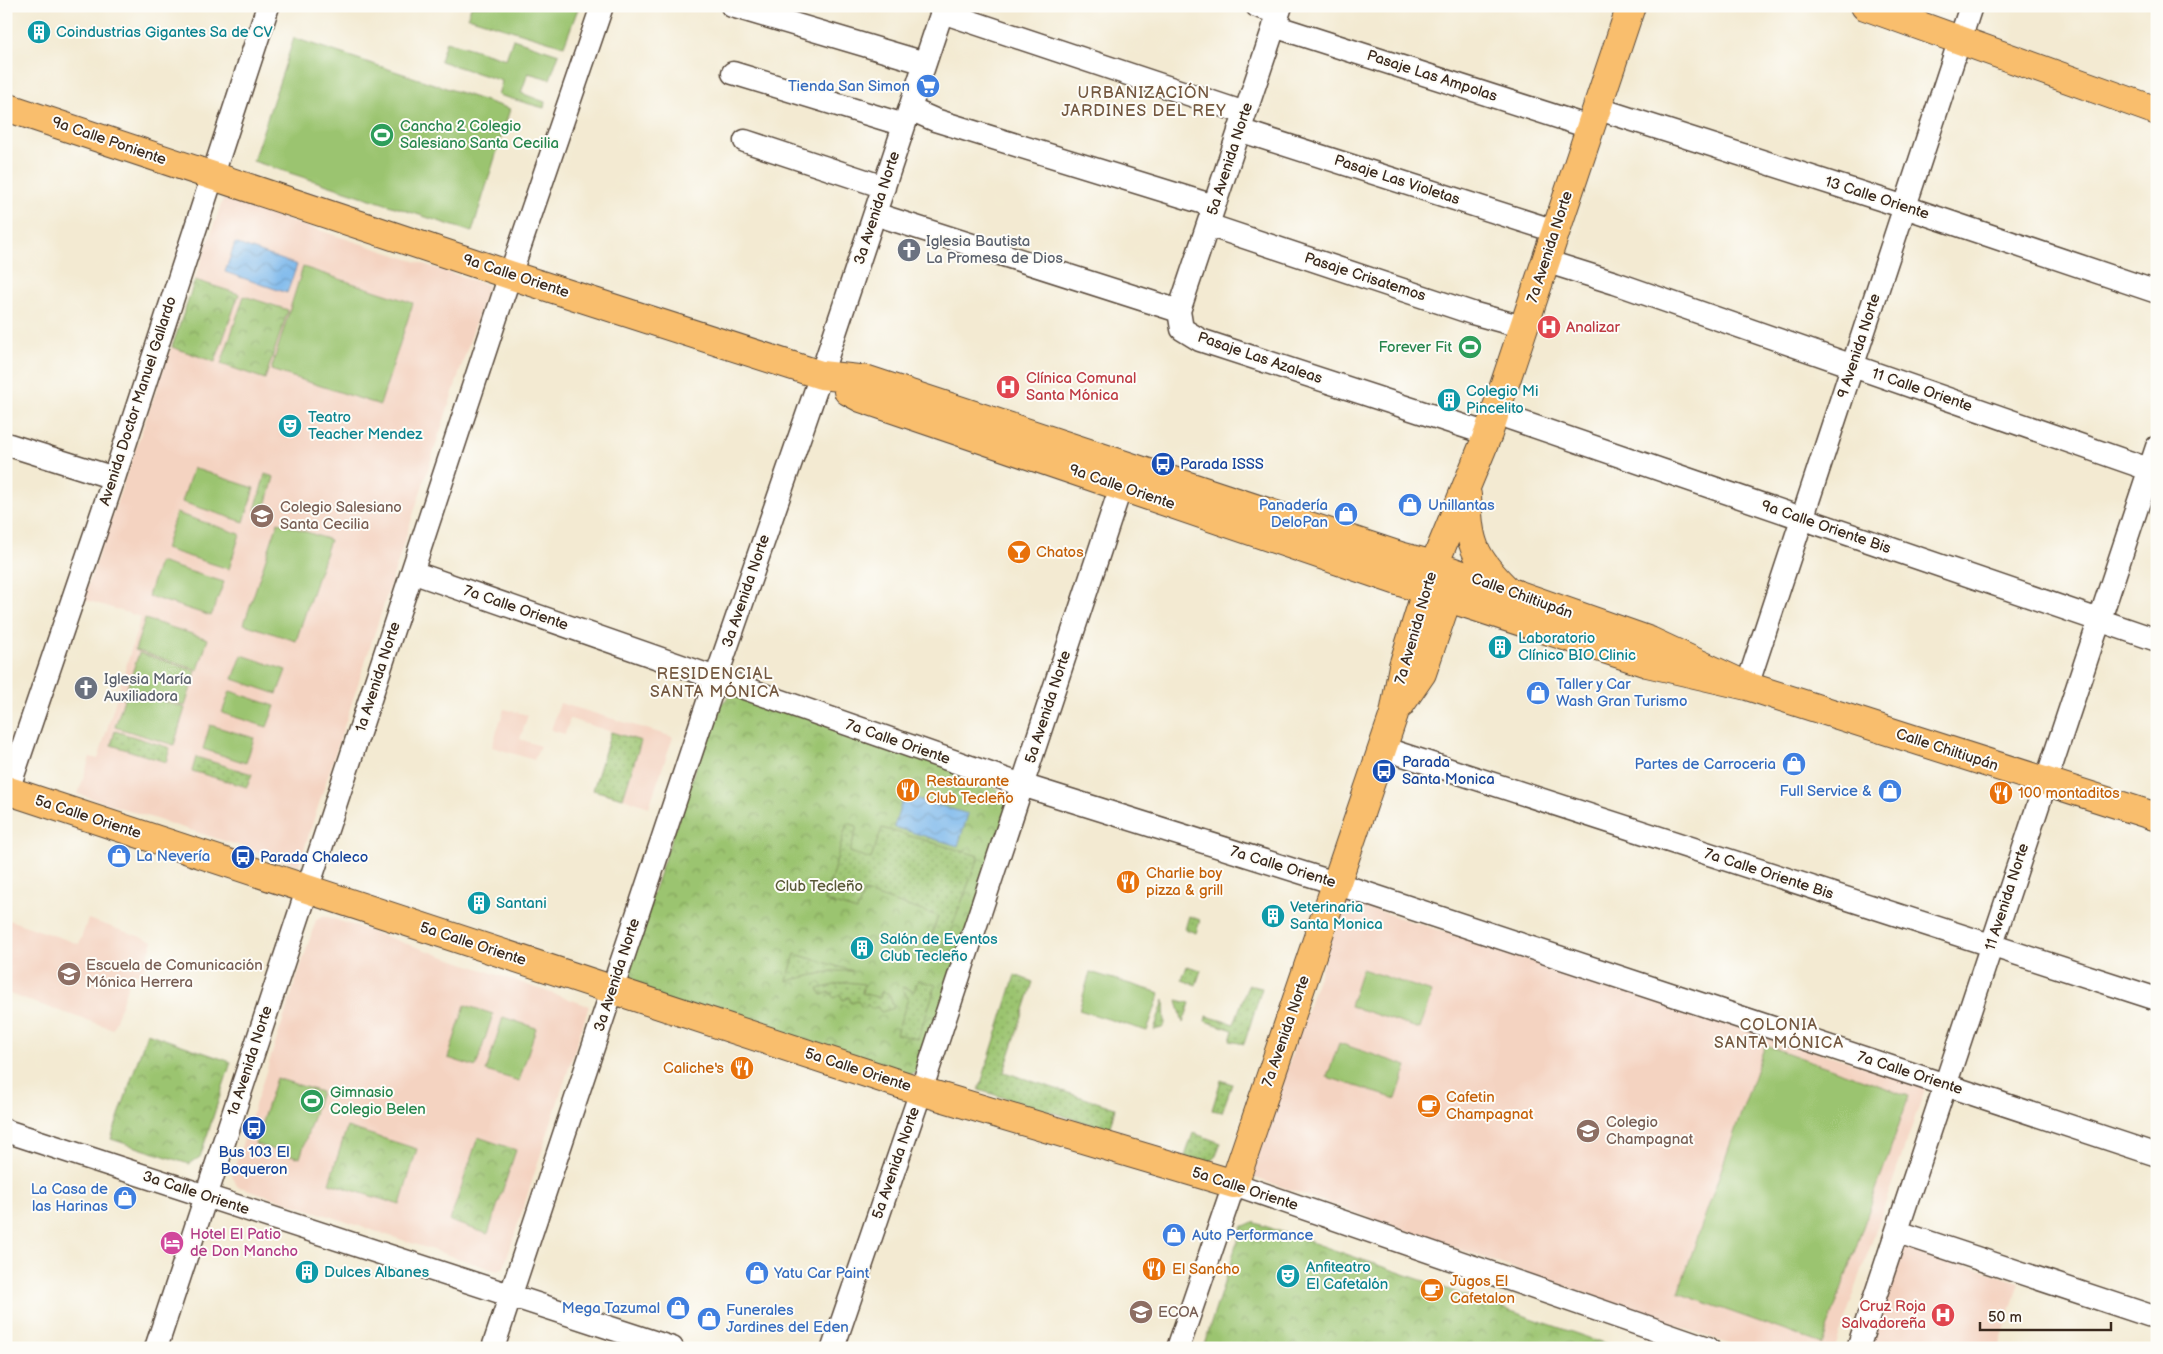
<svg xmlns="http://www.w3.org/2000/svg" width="2163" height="1354" viewBox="0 0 2163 1354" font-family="'Balsamiq Sans',sans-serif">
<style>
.built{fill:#f4d3c1}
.grass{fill:#9bc46f;stroke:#6b7746}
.park{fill:url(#park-crowns);stroke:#6b7746}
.garden{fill:url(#garden-dots);stroke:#6b7746}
.water{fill:url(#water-waves);stroke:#5a7084}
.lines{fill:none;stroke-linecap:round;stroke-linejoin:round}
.minor-casing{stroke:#574739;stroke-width:25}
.major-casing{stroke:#574739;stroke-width:30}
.minor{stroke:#fff;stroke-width:22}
.major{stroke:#f9be6d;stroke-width:28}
.labels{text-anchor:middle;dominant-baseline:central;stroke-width:4;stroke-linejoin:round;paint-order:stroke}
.culture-label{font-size:15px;fill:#0d838f;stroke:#fdfcf7;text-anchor:start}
.street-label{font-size:15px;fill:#3b2a1e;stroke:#fdfcf7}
.shop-label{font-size:15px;fill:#366cbe;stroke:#fdfcf7;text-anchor:end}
.leisure-label{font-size:15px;fill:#27864d;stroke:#fdfcf7;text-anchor:start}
.worship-label{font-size:15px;fill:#5b616d;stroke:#fdfcf7;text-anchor:start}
.health-label{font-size:15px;fill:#be3a42;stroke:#fdfcf7;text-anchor:start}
.transit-label{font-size:15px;fill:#164399;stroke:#fdfcf7;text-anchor:start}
.education-label{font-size:15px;fill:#785e54;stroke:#fdfcf7;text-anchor:start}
.food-label{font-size:15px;fill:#c56008;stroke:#fdfcf7;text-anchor:start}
.park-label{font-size:15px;fill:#585836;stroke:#fdfcf7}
.hotel-label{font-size:15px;fill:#b23c85;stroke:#fdfcf7;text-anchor:start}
.neighbourhood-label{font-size:16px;letter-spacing:1px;fill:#745840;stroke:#fdfcf7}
</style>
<defs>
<pattern id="park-crowns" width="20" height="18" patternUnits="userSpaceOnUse" patternTransform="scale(1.25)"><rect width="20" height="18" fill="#9bc46f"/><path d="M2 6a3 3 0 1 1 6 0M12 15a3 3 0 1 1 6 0" fill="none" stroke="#809f5b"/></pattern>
<pattern id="garden-dots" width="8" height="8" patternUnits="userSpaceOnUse" patternTransform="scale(1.25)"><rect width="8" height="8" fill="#9bc46f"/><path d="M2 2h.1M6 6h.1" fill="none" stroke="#809f5b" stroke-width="1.8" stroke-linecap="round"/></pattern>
<pattern id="water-waves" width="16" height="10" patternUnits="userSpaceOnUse" patternTransform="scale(1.25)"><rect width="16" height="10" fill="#78b6eb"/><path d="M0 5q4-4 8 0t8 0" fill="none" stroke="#6494be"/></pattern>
</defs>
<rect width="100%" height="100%" fill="#fdfcf7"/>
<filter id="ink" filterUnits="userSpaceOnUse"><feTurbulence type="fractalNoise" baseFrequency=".02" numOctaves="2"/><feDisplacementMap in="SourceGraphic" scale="10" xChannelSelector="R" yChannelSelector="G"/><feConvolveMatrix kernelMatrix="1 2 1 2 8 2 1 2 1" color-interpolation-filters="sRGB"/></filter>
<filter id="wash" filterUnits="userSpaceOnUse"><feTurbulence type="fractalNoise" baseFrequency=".0096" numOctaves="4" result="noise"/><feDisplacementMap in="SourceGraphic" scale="20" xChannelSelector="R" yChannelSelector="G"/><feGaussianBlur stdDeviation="1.12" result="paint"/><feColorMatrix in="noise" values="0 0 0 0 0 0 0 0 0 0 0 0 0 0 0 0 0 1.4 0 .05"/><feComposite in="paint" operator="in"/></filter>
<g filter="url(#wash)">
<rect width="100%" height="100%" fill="#f3ead2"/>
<path class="built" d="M223 199 488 285 299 865 78 794 90 757 98 759 141 617 83 599Z
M560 703 673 737 649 807 623 798 641 741 570 719 565 734 551 730Z
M504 709 528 715 520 739 540 746 534 760 492 747Z
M1345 900 1926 1086 1835 1348H1740L1250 1176Z
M325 916 589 1006 504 1267 497 1271 237 1186 232 1175 316 920Z
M6 919 79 944 88 919 153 941 142 975 132 972 113 1029 6 993Z
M1900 1243 2019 1282 1999 1348H1867Z"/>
<path class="grass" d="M471 6H579L564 46 468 17Z
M294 38 510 109 472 232 253 161Z
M513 39 559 54 550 79 528 73 521 93 545 102 544 108 498 95 502 81 440 61 446 41 506 59Z
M303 267 413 303 380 405 271 370Z
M193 468 254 488 244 522 182 502Z
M176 513 240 534 229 569 165 549Z
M278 522 330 540 296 641 244 624Z
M159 562 224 582 211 616 148 596Z
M145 619 208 639 198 670 135 650Z
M139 653 196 671 185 706 127 688Z
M242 655 286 670 277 694 233 679Z
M127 690 185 708 174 745 115 727Z
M230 691 275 706 267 727 222 713Z
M210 725 254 738 246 763 203 749Z
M1362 969 1432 992 1420 1029 1350 1006Z
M1090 972 1160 993 1147 1031 1079 1010Z
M465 1005 493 1014 476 1067 448 1058Z
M503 1017 536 1028 519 1081 486 1071Z
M1339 1043 1407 1066 1396 1099 1327 1077Z
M1765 1045 1909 1096 1822 1344 1678 1293Z
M276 1078 321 1092 300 1158 255 1144Z"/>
<path class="park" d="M195 280 239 294 215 362 172 347Z
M244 296 288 310 265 379 221 364Z
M735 691 989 778 1009 809 923 1069 903 1078 633 994 627 968 716 709Z
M147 1033 231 1062 200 1157 189 1164 111 1139Z
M347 1127 417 1149 400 1205 329 1183Z
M478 1137 516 1150 488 1234 450 1221Z
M1253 1222 1618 1348H1203L1242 1227Z"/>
<path class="garden" d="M265 474 274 477 264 513 255 510Z
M115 731 170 748 166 762 111 745Z
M611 732 641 741 623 798 593 790Z
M196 757 252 774 247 787 192 771Z
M847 823 857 826 850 852 871 859 882 828 979 856 944 948 929 943 938 916 864 892 857 911 825 901Z
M1189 916 1200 920 1196 933 1185 929Z
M795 954 853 971H832L787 981Z
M1187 966 1201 970 1196 985 1182 980Z
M1015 975 1033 982 1004 1072 1115 1108 1109 1130 979 1090Z
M918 980 936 985 918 1039 896 1034 908 999 902 987 914 991Z
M847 982 864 984 862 993 880 998 882 991 889 994 894 1008 881 1012 877 1007 871 1009 867 1004 862 1007 858 1001 851 1003 849 997 843 1000 840 994 834 998 830 992 822 995 818 989Z
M1248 985 1262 988 1244 1044 1230 1041 1233 1030 1205 1021 1206 1016 1234 1024Z
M1164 1000 1165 1024 1162 1028 1154 1030Z
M1177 1000 1190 1003 1183 1023Z
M1221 1080 1232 1084 1222 1112 1212 1110Z
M1193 1133 1221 1143 1216 1156 1206 1165H1182Z"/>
<path class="water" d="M235 243 297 265 287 293 225 272Z
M904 795 968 814 958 846 894 827Z"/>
</g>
<g filter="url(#ink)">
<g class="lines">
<g class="minor-casing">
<path id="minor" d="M732 6 925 63
M1257 6 1278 13
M1281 6 1179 311 1182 329 1200 340 1488 434
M942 12 1245 113
M1274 26 1589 127
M733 73 904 125
M1596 108 1905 207 2157 292
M910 109 935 120 1214 206
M1239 130 1555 231
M745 141 884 187
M875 214 1179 311
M1208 225 1472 313 1523 327
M1545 261 1615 283 2157 472
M1495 413 2157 640
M6 444 114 478
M412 572 1022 785 1335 883 2157 1155
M1747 686 1971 6
M1382 748 2157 999
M6 796 114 478 268 6
M6 1131 672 1348
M1898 1232 2157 1318
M156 1348 510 275 602 6
M493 1348 716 678 821 375 944 6
M833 1348 921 1091 1126 471
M1178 1348 1234 1184 1708 1348
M1858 1348 2157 447"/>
</g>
<g class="major-casing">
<path id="major" d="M1865 6 2157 111
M6 107 510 275 821 375 868 380 1400 556 1434 565 1650 641 1747 686
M848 391 861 398 1427 591 1647 663 1747 686 2157 817
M1467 495C1469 543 1472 556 1507 590
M1400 705 1422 673 1453 582
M6 790 921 1091 1234 1184 1394 714 1403 666 1434 565 1488 434 1631 6"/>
</g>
<use href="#minor" class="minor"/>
<use href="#major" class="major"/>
</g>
</g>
<defs>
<g id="building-disc" transform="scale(1.25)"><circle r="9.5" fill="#0f9aa8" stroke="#fdfcf7"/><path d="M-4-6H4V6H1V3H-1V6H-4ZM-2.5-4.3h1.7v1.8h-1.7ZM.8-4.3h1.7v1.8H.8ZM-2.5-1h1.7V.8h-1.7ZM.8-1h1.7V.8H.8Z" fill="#fff"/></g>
<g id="supermarket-disc" transform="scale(1.25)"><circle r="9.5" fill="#3f7fe0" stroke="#fdfcf7"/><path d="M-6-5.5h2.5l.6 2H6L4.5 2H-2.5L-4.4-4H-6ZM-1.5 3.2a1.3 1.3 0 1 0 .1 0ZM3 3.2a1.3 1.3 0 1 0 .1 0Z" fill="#fff"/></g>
<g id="stadium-disc" transform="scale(1.25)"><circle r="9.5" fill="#2e9e5b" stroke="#fdfcf7"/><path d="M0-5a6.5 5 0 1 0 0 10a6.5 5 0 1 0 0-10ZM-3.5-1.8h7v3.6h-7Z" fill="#fff"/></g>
<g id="church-disc" transform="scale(1.25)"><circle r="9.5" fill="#6b7280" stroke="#fdfcf7"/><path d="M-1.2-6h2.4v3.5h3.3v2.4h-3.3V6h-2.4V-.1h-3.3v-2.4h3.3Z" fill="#fff"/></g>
<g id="hospital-disc" transform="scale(1.25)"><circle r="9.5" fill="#e0444e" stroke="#fdfcf7"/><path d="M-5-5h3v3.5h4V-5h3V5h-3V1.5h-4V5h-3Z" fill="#fff"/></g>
<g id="theatre-disc" transform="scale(1.25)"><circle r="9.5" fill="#0f9aa8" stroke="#fdfcf7"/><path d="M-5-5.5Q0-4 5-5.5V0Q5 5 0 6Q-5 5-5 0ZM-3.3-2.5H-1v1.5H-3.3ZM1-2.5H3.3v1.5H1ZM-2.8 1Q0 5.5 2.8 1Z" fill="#fff"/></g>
<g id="bus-disc" transform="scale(1.25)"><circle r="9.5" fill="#1a4fb4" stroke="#fdfcf7"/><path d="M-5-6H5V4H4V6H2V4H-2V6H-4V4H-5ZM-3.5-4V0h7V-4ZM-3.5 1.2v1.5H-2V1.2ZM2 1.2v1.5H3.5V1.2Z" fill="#fff"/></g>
<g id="shop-disc" transform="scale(1.25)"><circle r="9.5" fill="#3f7fe0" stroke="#fdfcf7"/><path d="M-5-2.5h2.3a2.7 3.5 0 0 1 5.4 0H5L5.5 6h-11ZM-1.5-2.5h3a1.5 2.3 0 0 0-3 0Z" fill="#fff"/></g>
<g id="school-disc" transform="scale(1.25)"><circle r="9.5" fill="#8d6e63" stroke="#fdfcf7"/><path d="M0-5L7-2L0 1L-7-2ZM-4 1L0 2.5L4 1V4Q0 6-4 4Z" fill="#fff"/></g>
<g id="bar-disc" transform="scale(1.25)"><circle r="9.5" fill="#e8710a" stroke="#fdfcf7"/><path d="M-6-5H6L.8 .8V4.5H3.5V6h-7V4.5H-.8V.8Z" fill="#fff"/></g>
<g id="restaurant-disc" transform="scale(1.25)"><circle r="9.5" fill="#e8710a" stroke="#fdfcf7"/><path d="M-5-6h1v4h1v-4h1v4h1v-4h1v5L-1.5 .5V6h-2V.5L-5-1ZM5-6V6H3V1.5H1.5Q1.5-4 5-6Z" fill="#fff"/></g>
<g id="university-disc" transform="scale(1.25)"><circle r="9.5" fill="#8d6e63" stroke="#fdfcf7"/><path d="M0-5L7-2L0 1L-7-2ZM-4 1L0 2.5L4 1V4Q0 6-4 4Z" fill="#fff"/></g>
<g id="cafe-disc" transform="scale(1.25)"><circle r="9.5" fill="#e8710a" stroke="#fdfcf7"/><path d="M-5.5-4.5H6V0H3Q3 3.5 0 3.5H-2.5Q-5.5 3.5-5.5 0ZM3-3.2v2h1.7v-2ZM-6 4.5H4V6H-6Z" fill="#fff"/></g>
<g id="hotel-disc" transform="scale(1.25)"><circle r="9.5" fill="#d1479c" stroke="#fdfcf7"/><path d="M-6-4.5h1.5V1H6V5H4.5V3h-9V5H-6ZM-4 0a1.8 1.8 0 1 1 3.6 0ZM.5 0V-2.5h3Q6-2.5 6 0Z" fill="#fff"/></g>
</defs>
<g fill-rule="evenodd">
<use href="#building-disc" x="39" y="32"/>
<use href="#supermarket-disc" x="928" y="86"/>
<use href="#stadium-disc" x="382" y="135"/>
<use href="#church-disc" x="909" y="250"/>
<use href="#hospital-disc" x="1549" y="327"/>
<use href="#stadium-disc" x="1470" y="347"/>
<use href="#hospital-disc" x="1008" y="387"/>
<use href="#building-disc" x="1449" y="400"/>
<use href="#theatre-disc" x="290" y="426"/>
<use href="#bus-disc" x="1163" y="464"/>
<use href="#shop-disc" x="1410" y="505"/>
<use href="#shop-disc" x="1346" y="514"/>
<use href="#school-disc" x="262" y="516"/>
<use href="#bar-disc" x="1019" y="552"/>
<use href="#building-disc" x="1500" y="647"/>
<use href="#church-disc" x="86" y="688"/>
<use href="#shop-disc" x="1538" y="693"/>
<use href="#shop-disc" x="1794" y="764"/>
<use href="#bus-disc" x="1384" y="771"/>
<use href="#restaurant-disc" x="908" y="790"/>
<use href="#shop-disc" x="1890" y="791"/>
<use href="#restaurant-disc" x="2001" y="793"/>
<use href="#shop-disc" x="119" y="856"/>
<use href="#bus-disc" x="243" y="857"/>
<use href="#restaurant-disc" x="1128" y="882"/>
<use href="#building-disc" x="479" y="903"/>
<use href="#building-disc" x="1273" y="916"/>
<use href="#building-disc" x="862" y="948"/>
<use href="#university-disc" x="69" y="974"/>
<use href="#restaurant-disc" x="742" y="1068"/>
<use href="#stadium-disc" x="312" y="1101"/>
<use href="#cafe-disc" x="1429" y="1106"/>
<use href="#bus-disc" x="254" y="1128"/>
<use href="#school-disc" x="1588" y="1131"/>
<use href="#shop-disc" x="125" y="1198"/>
<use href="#shop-disc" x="1174" y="1235"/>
<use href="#hotel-disc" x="172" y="1243"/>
<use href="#restaurant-disc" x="1154" y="1269"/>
<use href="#building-disc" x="307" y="1272"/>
<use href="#shop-disc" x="757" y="1273"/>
<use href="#theatre-disc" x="1288" y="1276"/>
<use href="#cafe-disc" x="1432" y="1290"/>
<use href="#shop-disc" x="678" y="1308"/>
<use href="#school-disc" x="1141" y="1312"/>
<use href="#hospital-disc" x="1943" y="1315"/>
<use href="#shop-disc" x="709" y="1319"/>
</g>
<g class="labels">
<g class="culture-label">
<text x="56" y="32">Coindustrias Gigantes Sa de CV</text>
<text x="1466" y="391">Colegio Mi<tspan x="1466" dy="17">Pincelito</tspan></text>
<text x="308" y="417">Teatro<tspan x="308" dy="17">Teacher Mendez</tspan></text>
<text x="1518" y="638">Laboratorio<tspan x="1518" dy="17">Clínico BIO Clinic</tspan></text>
<text x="496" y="903">Santani</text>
<text x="1290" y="907">Veterinaria<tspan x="1290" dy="17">Santa Monica</tspan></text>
<text x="880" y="939">Salón de Eventos<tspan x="880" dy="17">Club Tecleño</tspan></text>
<text x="1306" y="1267">Anfiteatro<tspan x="1306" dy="17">El Cafetalón</tspan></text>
<text x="324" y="1272">Dulces Albanes</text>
</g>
<g class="street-label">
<text transform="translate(1432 76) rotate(18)">Pasaje Las Ampolas</text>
<text transform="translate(109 141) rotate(19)">9a Calle Poniente</text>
<text transform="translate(1230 159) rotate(-72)">5a Avenida Norte</text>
<text transform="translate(1397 180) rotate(18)">Pasaje Las Violetas</text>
<text transform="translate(1877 198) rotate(18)">13 Calle Oriente</text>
<text transform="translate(877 208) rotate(-72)">3a Avenida Norte</text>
<text transform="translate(1550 247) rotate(-72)">7a Avenida Norte</text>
<text transform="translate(516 276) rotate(18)">9a Calle Oriente</text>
<text transform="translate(1365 277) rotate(18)">Pasaje Crisatemos</text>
<text transform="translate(1859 346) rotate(-72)">9 Avenida Norte</text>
<text transform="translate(1260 358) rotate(19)">Pasaje Las Azaleas</text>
<text transform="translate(1922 390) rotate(19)">11 Calle Oriente</text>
<text transform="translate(138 401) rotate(-72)">Avenida Doctor Manuel Gallardo</text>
<text transform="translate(1122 487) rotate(19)">9a Calle Oriente</text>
<text transform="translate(1826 527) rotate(19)">9a Calle Oriente Bis</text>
<text transform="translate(746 591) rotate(-71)">3a Avenida Norte</text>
<text transform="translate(1522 596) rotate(20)">Calle Chiltiupán</text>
<text transform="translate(516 608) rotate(19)">7a Calle Oriente</text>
<text transform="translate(1416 628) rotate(-74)">7a Avenida Norte</text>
<text transform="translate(378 677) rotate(-72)">1a Avenida Norte</text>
<text transform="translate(1048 707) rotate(-72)">5a Avenida Norte</text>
<text transform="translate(898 742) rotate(19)">7a Calle Oriente</text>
<text transform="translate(1947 750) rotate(18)">Calle Chiltiupán</text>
<text transform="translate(88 817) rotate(18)">5a Calle Oriente</text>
<text transform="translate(1283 867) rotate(17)">7a Calle Oriente</text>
<text transform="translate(1769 874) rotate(18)">7a Calle Oriente Bis</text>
<text transform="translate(2007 897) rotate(-72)">11 Avenida Norte</text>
<text transform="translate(473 944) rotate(18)">5a Calle Oriente</text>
<text transform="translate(617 975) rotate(-72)">3a Avenida Norte</text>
<text transform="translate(1286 1031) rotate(-71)">7a Avenida Norte</text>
<text transform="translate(250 1061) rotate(-72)">1a Avenida Norte</text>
<text transform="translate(858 1070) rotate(18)">5a Calle Oriente</text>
<text transform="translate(1910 1073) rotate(18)">7a Calle Oriente</text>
<text transform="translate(896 1163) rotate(-71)">5a Avenida Norte</text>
<text transform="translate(1245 1189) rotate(18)">5a Calle Oriente</text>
<text transform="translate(196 1193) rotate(18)">3a Calle Oriente</text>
</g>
<g class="shop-label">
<text x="910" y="86">Tienda San Simon</text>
<text x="1328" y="505">Panadería<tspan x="1328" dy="17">DeloPan</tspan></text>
<text x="1428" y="505" text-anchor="start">Unillantas</text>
<text x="1556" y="684" text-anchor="start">Taller y Car<tspan x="1556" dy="17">Wash Gran Turismo</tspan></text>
<text x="1776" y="764">Partes de Carroceria</text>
<text x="1872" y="791">Full Service &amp;</text>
<text x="136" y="856" text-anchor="start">La Nevería</text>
<text x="108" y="1189">La Casa de<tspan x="108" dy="17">las Harinas</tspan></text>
<text x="1192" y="1235" text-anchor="start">Auto Performance</text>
<text x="774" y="1273" text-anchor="start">Yatu Car Paint</text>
<text x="660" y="1308">Mega Tazumal</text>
<text x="726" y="1310" text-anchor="start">Funerales<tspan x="726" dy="17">Jardines del Eden</tspan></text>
</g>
<g class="leisure-label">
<text x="400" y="126">Cancha 2 Colegio<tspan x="400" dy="17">Salesiano Santa Cecilia</tspan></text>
<text x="1452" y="347" text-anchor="end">Forever Fit</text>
<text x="330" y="1092">Gimnasio<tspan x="330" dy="17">Colegio Belen</tspan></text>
</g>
<g class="worship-label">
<text x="926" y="241">Iglesia Bautista<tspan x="926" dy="17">La Promesa de Dios</tspan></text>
<text x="104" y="679">Iglesia María<tspan x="104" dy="17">Auxiliadora</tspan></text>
</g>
<g class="health-label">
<text x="1566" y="327">Analizar</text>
<text x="1026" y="378">Clínica Comunal<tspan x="1026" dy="17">Santa Mónica</tspan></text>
<text x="1926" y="1306" text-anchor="end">Cruz Roja<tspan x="1926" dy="17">Salvadoreña</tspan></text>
</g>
<g class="transit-label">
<text x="1180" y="464">Parada ISSS</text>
<text x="1402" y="762">Parada<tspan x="1402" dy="17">Santa Monica</tspan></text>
<text x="260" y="857">Parada Chaleco</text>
<text x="254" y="1152" text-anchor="middle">Bus 103 El<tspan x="254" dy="17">Boqueron</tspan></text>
</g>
<g class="education-label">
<text x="280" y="507">Colegio Salesiano<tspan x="280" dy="17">Santa Cecilia</tspan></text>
<text x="86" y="965">Escuela de Comunicación<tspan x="86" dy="17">Mónica Herrera</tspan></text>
<text x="1606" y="1122">Colegio<tspan x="1606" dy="17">Champagnat</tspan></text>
<text x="1158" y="1312">ECOA</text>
</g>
<g class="food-label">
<text x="1036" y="552">Chatos</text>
<text x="926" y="781">Restaurante<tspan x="926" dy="17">Club Tecleño</tspan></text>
<text x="2018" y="793">100 montaditos</text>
<text x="1146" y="873">Charlie boy<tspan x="1146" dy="17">pizza &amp; grill</tspan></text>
<text x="724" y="1068" text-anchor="end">Caliche's</text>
<text x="1446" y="1097">Cafetin<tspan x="1446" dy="17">Champagnat</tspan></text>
<text x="1172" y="1269">El Sancho</text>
<text x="1450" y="1281">Jugos El<tspan x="1450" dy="17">Cafetalon</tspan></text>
</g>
<g class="park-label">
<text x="819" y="886">Club Tecleño</text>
</g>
<g class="hotel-label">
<text x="190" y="1234">Hotel El Patio<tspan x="190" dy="17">de Don Mancho</tspan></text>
</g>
<g class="neighbourhood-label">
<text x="1144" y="93">URBANIZACIÓN<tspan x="1144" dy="18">JARDINES DEL REY</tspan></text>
<text x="715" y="674">RESIDENCIAL<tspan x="715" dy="18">SANTA MÓNICA</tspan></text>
<text x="1779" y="1025">COLONIA<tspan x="1779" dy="18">SANTA MÓNICA</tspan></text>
</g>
</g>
<rect width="2163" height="1354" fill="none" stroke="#fdfcf7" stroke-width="25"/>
<path d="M1980 1322v8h131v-8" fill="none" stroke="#3b2a1e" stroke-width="2.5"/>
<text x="1988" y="1322" font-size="15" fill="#3b2a1e" stroke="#fdfcf7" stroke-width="4" paint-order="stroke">50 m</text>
</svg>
